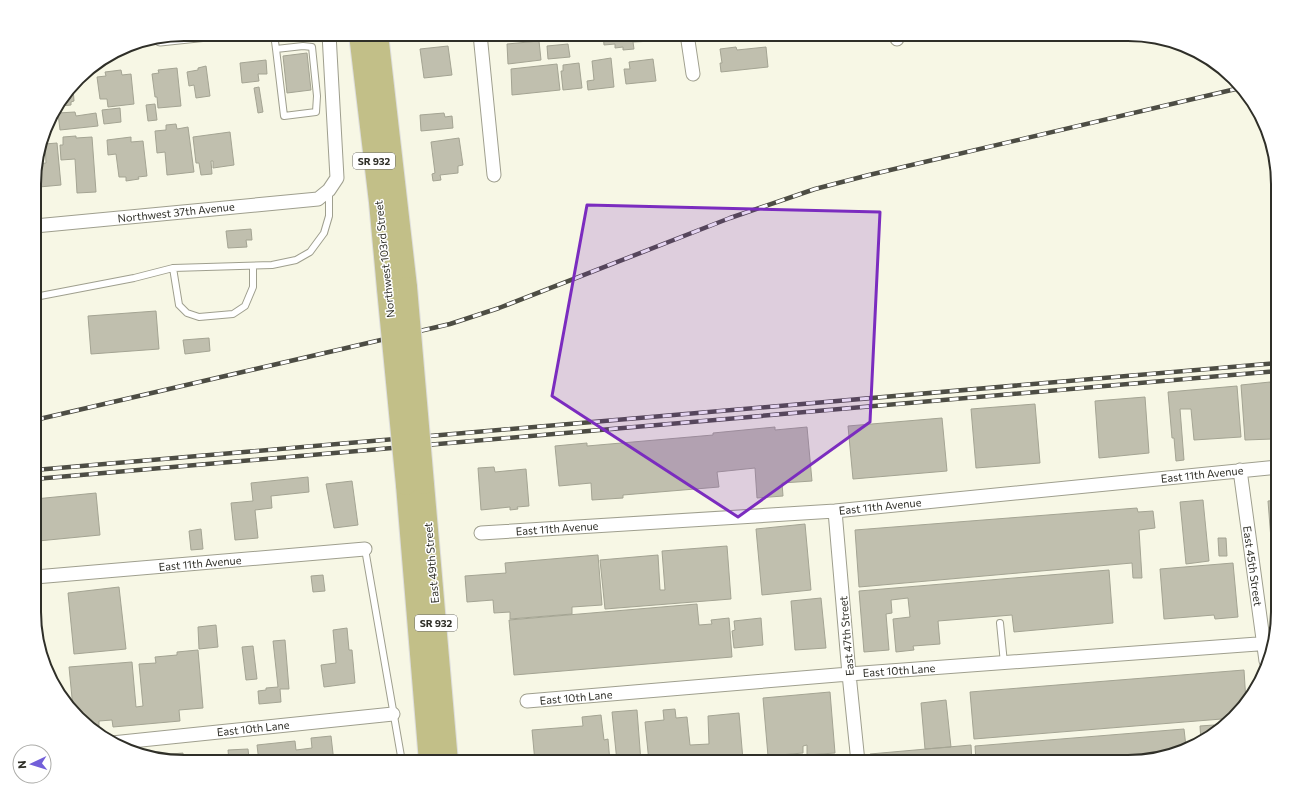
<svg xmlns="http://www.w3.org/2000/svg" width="1312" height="796" viewBox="0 0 1312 796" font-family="Commissioner,sans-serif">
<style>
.building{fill:#c0bfae;stroke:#a4a493}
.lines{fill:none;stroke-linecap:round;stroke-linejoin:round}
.lane-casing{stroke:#9f9f8e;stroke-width:8}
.street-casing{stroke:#9f9f8e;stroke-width:15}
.primary-casing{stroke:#dededd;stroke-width:22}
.lane{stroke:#fff;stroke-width:6}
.street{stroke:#fff;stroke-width:13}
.primary{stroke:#c2bf88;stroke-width:20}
.rail-casing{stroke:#4d4d44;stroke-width:4.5}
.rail{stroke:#fff;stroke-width:3;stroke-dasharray:9;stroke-linecap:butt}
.primary-bridge-casing{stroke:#dededd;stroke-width:22;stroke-linecap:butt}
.primary-bridge{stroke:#c2bf88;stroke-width:20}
.marked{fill:#7b2cbf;fill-opacity:0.2;stroke:#7b2cbf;stroke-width:3;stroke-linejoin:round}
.labels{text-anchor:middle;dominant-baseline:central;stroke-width:3;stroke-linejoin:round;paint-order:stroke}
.shield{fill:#fff;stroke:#6d6d68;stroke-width:1}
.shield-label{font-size:10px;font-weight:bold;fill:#2f2f28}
.street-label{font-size:11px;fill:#2f2f28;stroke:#fff}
.rim{fill:none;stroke:#2f2f28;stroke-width:2}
</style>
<rect width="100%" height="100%" fill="#f7f7e5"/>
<path class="building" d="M603 34H652L653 41 633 42 634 49 623 50V47L615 48V44L604 45Z
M717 34H735L736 39 718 41Z
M824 34H865L824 39Z
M1040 34H1067V36L1040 39Z
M539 41 541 60 508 64 507 44Z
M568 44 570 57 548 59 547 46Z
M448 46 452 75 424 78 420 49Z
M736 47 737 50 766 47 768 67 721 72 720 63H722L720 49Z
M307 53 311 90 287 93 283 56Z
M611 58 614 87 588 90 587 81 594 80 592 61Z
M653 59 656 81 626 84 624 69H630L629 62Z
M266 60 267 74H258L259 81 242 83 240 63Z
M579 63 582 88 563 90 561 71H563V65Z
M557 64 560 90 512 95 511 69Z
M206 66 210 96 196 98 194 85 189 86 187 72 198 70V68Z
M177 68 181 106 158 108 157 97H155L152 74 159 73 158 70Z
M121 70 122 75 131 74 134 104 108 107 107 99H100L97 77 106 76 105 72Z
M73 87 74 101 71 102V105L61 106V103Z
M259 87 263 112 258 113 254 88Z
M155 104 157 120 148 121 146 105Z
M120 108 121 122 104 124 102 110Z
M75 112 76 116 96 113 98 126 60 130 58 113Z
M444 113 445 117 452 116 453 128 421 131 420 115Z
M52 115 53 125 47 126 50 117Z
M176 124 177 129 188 127 194 172 167 175 165 152 157 153 155 131 166 130V125Z
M230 132 234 165 213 168V161H211L212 174 201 175 199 163H196L193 137Z
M76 136V138L92 137 96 192 77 193 75 159 61 160 60 145H63V137Z
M131 137V142L143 141 147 176 138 177 139 179 126 181V177H119L116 154 108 155 107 140Z
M459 138 463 165 458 166V173L440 175 441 180 433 181 432 174 435 173 431 142Z
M57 143 61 185 39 187V192H35V164L46 163 45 144Z
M251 229 252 240H246L247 247 228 248 226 231Z
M156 311 159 349 91 354 88 316Z
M209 338 210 351 185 354 183 340Z
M1270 382 1271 385 1278 384V451H1274L1273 439 1245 440 1241 385Z
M1237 386 1241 437 1194 440 1191 409H1180L1184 460 1176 461 1174 438H1172L1168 392Z
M1145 397 1149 453 1099 458 1095 401Z
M1035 404 1040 463 976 468 971 409Z
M942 418 947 471 853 479 848 426Z
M775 427V430L807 427 812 481 782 483 783 496 757 498 755 468 717 472 719 487 623 495V498L592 500 591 483 559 486 555 446 587 443V446L713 435V433Z
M494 467 495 472 526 469 529 506 517 507 518 509 510 510V507L481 510 478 468Z
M308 477 309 492 271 496 272 508 255 510 258 538 235 540 231 503 253 501 251 483Z
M352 481 358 525 334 528 326 484Z
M96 493 100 535 38 541 40 561H35V499Z
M1203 500 1209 561 1186 564 1180 502Z
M1278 500V551L1272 552 1268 501Z
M1137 508 1138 512 1153 511 1155 528 1139 530 1142 578H1133L1132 563 859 587 855 530Z
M805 524 811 590 762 595 756 529Z
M201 529 203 549 191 550 189 531Z
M1218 538H1226L1227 556H1219Z
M727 546 731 599 605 609 600 560 658 555 660 590H665L662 551Z
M598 555 602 605 572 607V614L510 619V612L494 613 493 600 467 602 465 576 506 573 505 563Z
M1271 555H1278V622Z
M1233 563 1238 617 1215 619 1214 615 1164 619 1160 569Z
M1109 570 1113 623 1014 632 1012 615 938 621 940 644 913 646 914 650 896 652 893 619 910 617 908 598 891 600 892 613 886 614 889 650 864 652 859 591Z
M323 575 325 591 313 592 311 576Z
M119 587 126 649 74 654 68 593Z
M821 598 826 648 795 650 791 601Z
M697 604 699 625 712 624 711 620 729 618 732 657 514 675 509 620Z
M761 618 763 645 734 648 732 631 735 630 734 621Z
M216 625 218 647 199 649 198 627Z
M347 628 349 650H352L355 683 324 687 321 665 336 663 333 630Z
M285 640 289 689H280L281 702 259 704 258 691 266 690V688L278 687 273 641Z
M253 646 257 679 246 680 242 647Z
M198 650 203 708 179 710 180 721 113 727 112 720 99 721V728L95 729 73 708 69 667 132 662 136 707 143 706 139 664 156 663 155 657 177 655V652Z
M1244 670 1246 702 1234 718 974 739 970 692Z
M830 692 835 753 807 755V745L803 746V753L768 756 763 698Z
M946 700 951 747 925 749 921 703Z
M675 709 676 718 687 717 690 745 709 744 708 716 739 713 743 760 720 762H649L645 722 664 720 663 710Z
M637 710 641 762H617L612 712Z
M601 715 604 740 608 739 610 762H535L532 730 583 726 582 717Z
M1214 725 1215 733 1201 742 1200 726Z
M1184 729 1186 747 1138 762H976L975 746Z
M331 736 334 762H259L257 745 295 741 296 750 312 748 311 738Z
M971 745 972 762H871L870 754Z
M248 749 249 758H254V762H229L228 750Z
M183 753 184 762 160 759V755Z
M830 758 831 762H807V760Z"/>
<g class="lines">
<g class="lane-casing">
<path id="lane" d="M274 34 276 49
M303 46 312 47 317 96 316 112 284 116 276 49Z
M173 268 179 305 187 313 199 317 233 314 245 306 253 287V266
M35 297 134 278 173 268 272 265 296 260 310 252 324 233 329 216V192
M365 549 402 762
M1000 623 1004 663"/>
</g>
<g class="street-casing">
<path id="street" d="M480 34 494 175
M687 34 693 74
M897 34V39
M160 39 207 34
M35 226 318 199 329 190 337 178 329 34
M1240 470 1266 661
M835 511 849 674 858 762
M481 533 835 511 1278 467
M35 577 365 549
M527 701 849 674 1271 643
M112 743 393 714"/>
</g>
<g class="primary-casing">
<path id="primary" d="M359 34 379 202 387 289
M378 34 407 287
M424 484 448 762
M406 485 429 762"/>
</g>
<use href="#lane" class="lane"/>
<use href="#street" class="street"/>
<use href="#primary" class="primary"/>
<g class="rail-casing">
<path id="rail" d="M35 420 450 324 499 308 730 218 815 189 869 175 1240 88
M35 470 1278 363
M35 479 1278 371"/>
</g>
<use href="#rail" class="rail"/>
<g class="primary-bridge-casing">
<path id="primary-bridge" d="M407 287 424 484
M387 289 406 485"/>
</g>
<use href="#primary-bridge" class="primary-bridge"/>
</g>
<path class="marked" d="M587 205 880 212 870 422 738 517 552 396Z"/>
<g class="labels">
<g class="shield">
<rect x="353" y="153" width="42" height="16" rx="3"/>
<rect x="415" y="615" width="42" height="16" rx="3"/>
</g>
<g class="shield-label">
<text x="374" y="161">SR 932</text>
<text x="436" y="623">SR 932</text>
</g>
<g class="street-label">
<text transform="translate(176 212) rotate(-6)">Northwest 37th Avenue</text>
<text transform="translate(384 259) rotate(-96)">Northwest 103rd Street</text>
<text transform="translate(1202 474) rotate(-6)">East 11th Avenue</text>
<text transform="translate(880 506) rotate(-6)">East 11th Avenue</text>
<text transform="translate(557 528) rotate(-4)">East 11th Avenue</text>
<text transform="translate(200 563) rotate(-5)">East 11th Avenue</text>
<text transform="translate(431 563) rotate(-95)">East 49th Street</text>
<text transform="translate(1253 566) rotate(82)">East 45th Street</text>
<text transform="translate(846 636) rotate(-95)">East 47th Street</text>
<text transform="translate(899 670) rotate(-4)">East 10th Lane</text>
<text transform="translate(576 697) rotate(-5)">East 10th Lane</text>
<text transform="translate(253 728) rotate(-6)">East 10th Lane</text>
</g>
</g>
<path d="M0 0H1312V796H0ZM184 41H1128A143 143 0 0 1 1271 184V612A143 143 0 0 1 1128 755H184A143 143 0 0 1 41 612V184A143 143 0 0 1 184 41Z" fill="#fff" fill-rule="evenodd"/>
<path class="rim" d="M184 41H1128A143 143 0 0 1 1271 184V612A143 143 0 0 1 1128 755H184A143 143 0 0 1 41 612V184A143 143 0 0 1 184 41Z"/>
<g transform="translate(32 764) rotate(266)"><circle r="19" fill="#ffffff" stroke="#acaca9"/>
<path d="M0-3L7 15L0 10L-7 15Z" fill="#725fd9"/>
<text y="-6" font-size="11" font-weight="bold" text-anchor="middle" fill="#2f2f28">N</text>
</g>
</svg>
